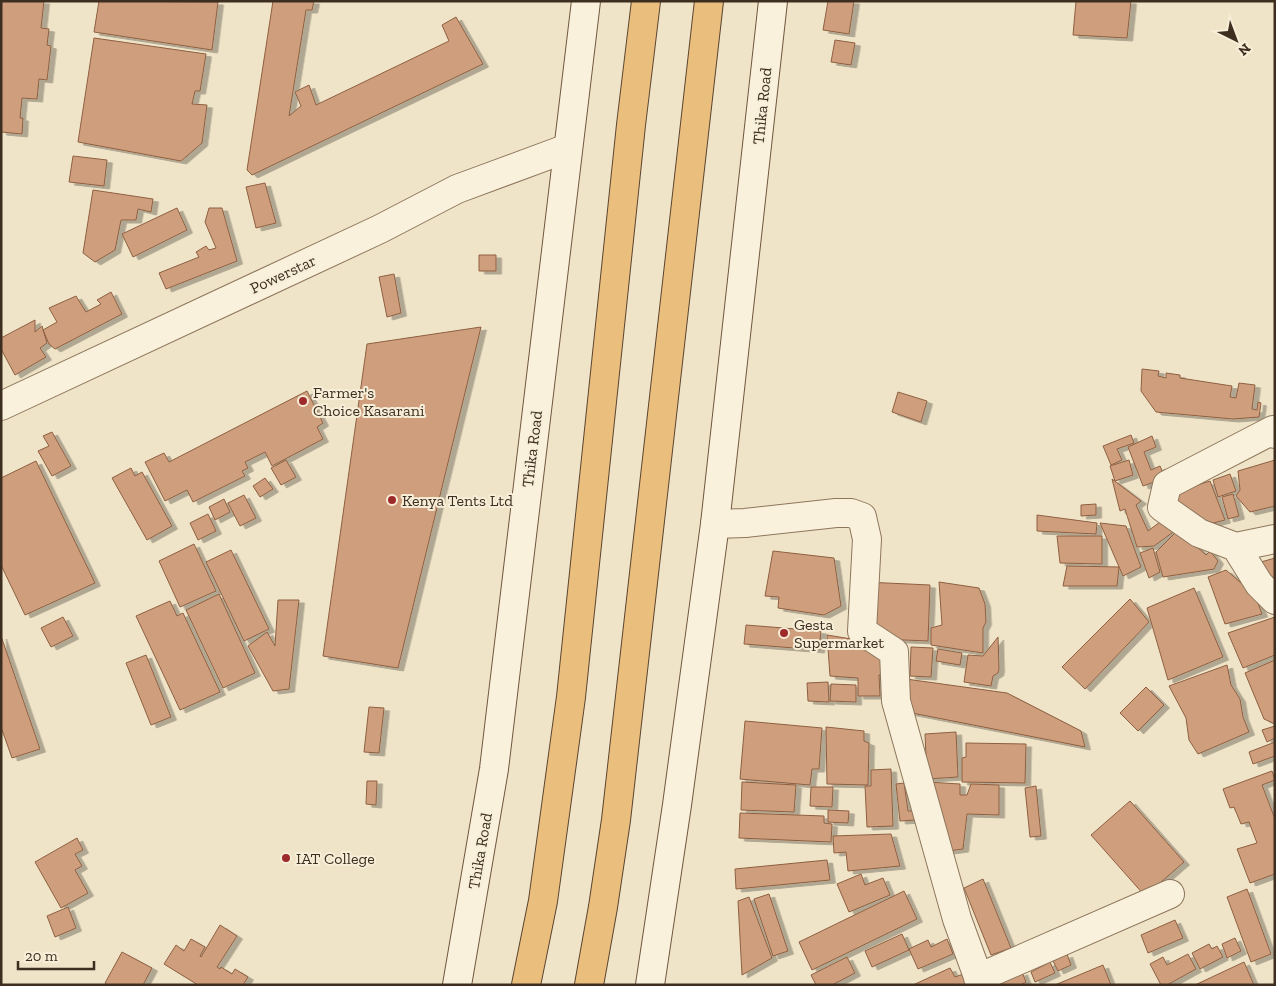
<svg xmlns="http://www.w3.org/2000/svg" width="1276" height="986" viewBox="0 0 1276 986" font-family="'Zilla Slab',serif">
<style>
.building{fill:#cf9f7d;stroke:#8d5f41;filter:url(#shadow)}
.lines{fill:none;stroke-linecap:round;stroke-linejoin:round}
.minor-casing{stroke:#8d765c;stroke-width:30}
.secondary-casing{stroke:#6f573f;stroke-width:30}
.trunk-casing{stroke:#5b4430;stroke-width:30}
.minor{stroke:#faf1dc;stroke-width:28}
.secondary{stroke:#faf1dc;stroke-width:28}
.trunk{stroke:#eabe7c;stroke-width:28}
.poi-dot{fill:#9e2a2b;stroke:#f7eed8;stroke-width:2}
.labels{text-anchor:middle;dominant-baseline:central;stroke-width:4;stroke-linejoin:round;paint-order:stroke}
.street-label{font-size:16px;fill:#3d2e20;stroke:#f7eed8}
.poi-label{font-size:16px;fill:#3d2e20;stroke:#f7eed8;text-anchor:start}
</style>
<defs>
<filter id="shadow"><feDropShadow dx="5.5" dy="3" stdDeviation="0" flood-color="#0004"/></filter>
</defs>
<rect width="100%" height="100%" fill="#f0e4c8"/>
<path class="building" d="M1 1H44L41 28 49 29 47 45 51 46 47 80 39 79 37 99 22 98 20 118H23L22 134 1 132Z
M99 1 218 2 212 50 94 32Z
M273 1H314L312 10H306L289 116 301 106 295 92 309 85 316 105 449 41 442 25 456 17 483 64 252 175 247 170Z
M828 1H854L849 34 823 30Z
M1076 1H1131L1127 38 1073 35Z
M94 38 206 54 200 91H195L192 104 207 105 202 143 181 161 78 142Z
M835 40 855 43 851 65 831 62Z
M73 156 107 160 104 186 69 182Z
M265 183 276 223 256 228 246 187Z
M93 190 153 199 151 212 138 209 136 220H121L115 250 95 262 83 253Z
M177 208 187 230 133 257 122 234Z
M209 208H222L237 261 166 289 159 273 199 257 196 252 206 246 209 250 216 248 205 222Z
M479 255H496V271H479Z
M394 274 401 313 387 317 379 277Z
M111 292 122 314 55 349 49 344 43 330 57 322 49 308 76 296 86 312 101 304 97 300Z
M35 320V332L42 326 47 343 40 348 46 357 15 375 1 349V338Z
M481 327 398 668 323 656 367 344Z
M1142 369 1159 371 1158 376 1166 378V373L1180 375V378L1232 386 1230 397 1236 398 1239 383 1255 385 1252 409 1257 410 1258 402 1261 403 1259 417 1233 419 1156 412 1141 391Z
M307 391 323 423 317 427 323 439 272 466 265 452 245 462 248 468 242 471 245 476 193 502 187 490 165 501 145 462 164 453 169 462Z
M898 392 927 401 921 422 892 412Z
M52 432 71 466 52 476 38 451 49 446 43 436Z
M1131 435 1134 443 1117 449 1122 460 1111 465 1103 446Z
M1152 436 1156 447 1144 452 1151 470 1160 466 1165 478 1143 486 1128 447Z
M286 460 296 477 281 485 271 468Z
M1129 460 1133 475 1115 481 1110 466Z
M1275 460V506L1250 512 1236 496 1240 490 1238 471Z
M36 461 95 583 25 615 1 565V478Z
M131 468 135 476 142 472 172 526 147 540 112 478Z
M1230 474 1236 491 1218 497 1213 480Z
M265 478 273 489 260 497 253 486Z
M1112 479 1141 501 1136 505 1148 531 1164 519 1176 530 1154 546 1137 547 1125 509 1120 511Z
M1210 481 1225 520 1202 526 1169 502 1176 492Z
M1233 494 1239 516 1228 519 1222 497Z
M244 495 256 518 240 526 228 503Z
M224 499 230 512 215 520 209 507Z
M1096 504V515L1081 516V505Z
M208 514 216 531 198 540 190 523Z
M1037 515 1097 523 1096 534 1037 531Z
M1100 523 1126 526 1141 567 1123 576Z
M1178 530 1206 555 1210 551 1218 561 1214 569 1163 577 1156 552Z
M1057 536H1102V564L1060 563Z
M194 544 216 591 180 607 159 561Z
M1153 548 1160 572 1149 578 1140 553Z
M231 550 269 629 244 641 206 562Z
M773 551 834 558 841 606 824 615 778 608 779 597 765 596Z
M1275 558V578L1270 580 1254 564Z
M1067 566 1119 567 1117 586H1063Z
M1226 570 1255 595 1262 614 1225 624 1208 577Z
M865 582 930 585 928 641 881 639 863 620Z
M939 582 979 588 985 604 986 622 983 628V653L931 645V628L942 625Z
M1194 588 1223 657 1168 680 1147 608Z
M219 594 255 673 223 688 186 610Z
M1130 599 1149 622 1085 689 1062 667Z
M278 600H299L289 689 273 691 248 646 267 632 275 646Z
M170 601 177 616 183 613 220 692 180 710 136 616Z
M63 617 73 636 51 647 41 628Z
M1275 617V655L1243 668 1228 633Z
M746 625 821 631 819 650 744 644Z
M827 635 876 643 879 659 884 661V674L879 675 880 696H858V678L830 676Z
M1 636 40 749 12 758 1 727Z
M998 637 999 669 998 673 993 676 991 686 964 682 968 655 983 656Z
M911 647 933 648 931 677 910 676Z
M938 649 962 653 960 665 936 661Z
M146 655 171 717 151 725 126 663Z
M1275 660V724L1264 719 1245 673Z
M1227 665 1231 685 1240 699 1243 717 1249 732 1198 754 1189 740 1186 718 1169 686Z
M906 679 1007 693 1081 731 1085 747 907 712Z
M828 682 829 702 808 701 807 683Z
M831 684 856 685V702L830 701Z
M1146 687 1164 705 1138 731 1120 713Z
M369 707 384 708 379 753 364 752Z
M745 721 822 728 819 769H812L810 785 740 779Z
M1275 726V738L1267 742 1262 730Z
M826 727 864 731V741L869 743 868 785 827 784Z
M956 732 958 777 927 779 925 734Z
M1275 742V756L1253 764 1249 752Z
M966 743 1026 744 1025 783 962 782V758L966 757Z
M891 769 893 826 867 827 865 786H871V770Z
M1272 771 1275 780 1262 785 1275 819V874L1250 883 1237 849 1257 843 1249 822 1241 824 1234 807 1230 808 1223 789Z
M367 781H377L376 805 366 804Z
M742 782 796 785 794 812 741 810Z
M927 782 960 784V795H967L971 784 999 785V815L967 814 963 849 948 851Z
M904 783 908 811H915L916 820 900 821 896 784Z
M1036 786 1041 836 1030 837 1025 788Z
M811 787H833L832 807 810 806Z
M1130 801 1184 862 1145 896 1091 835Z
M828 810 849 811 848 823 828 822Z
M740 813 824 816V823L832 824 831 842 739 838Z
M891 834 900 866 848 871 846 852 834 853 833 836Z
M77 838 83 850 75 854 82 866 75 870 88 893 61 908 35 862Z
M827 860 830 880 736 889 735 869Z
M861 874 865 885 883 878 890 895 849 912 837 884Z
M983 879 1011 948 991 955 964 888Z
M1247 889 1271 954 1251 962 1227 897Z
M904 891 917 919 812 970 799 942Z
M769 894 788 951 773 956 754 899Z
M749 897 772 958 742 975 738 901Z
M68 907 76 928 55 937 47 916Z
M1175 920 1183 938 1148 953 1141 935Z
M220 925 237 936 217 967 220 969 221 967 232 974 235 969 248 977 243 985H198L164 964 176 945 184 951 191 939 205 947 200 956 201 957Z
M902 934 909 950 872 967 865 951Z
M1235 938 1241 951 1227 958 1222 944Z
M947 939 953 954 918 969 909 949 928 940 931 947Z
M1209 944 1212 949 1217 946 1223 957 1200 969 1192 953Z
M122 952 152 968 143 985H108L105 983Z
M1067 954 1071 965 1058 971 1053 961Z
M1188 954 1196 969 1167 985H1161L1150 964 1163 957 1167 965Z
M847 957 855 973 832 985H816L811 975Z
M1050 962 1055 973 1035 982 1031 972Z
M1244 962 1254 985H1195Z
M1103 965 1111 985H1055Z
M950 968 955 977 966 973 972 985H913Z
M1022 972 1026 982 1020 985H1000L998 981Z"/>
<g class="lines">
<g class="minor-casing">
<path id="minor" d="M1 406 380 229 457 189 568 148
M1275 434 1273 430 1167 485 1162 507 1199 533 1236 547 1259 584 1275 600
M715 524 745 523 836 513H851L862 517 867 539 862 631 894 652 896 701 957 919 981 985
M1236 547 1275 539
M978 978 1170 894"/>
</g>
<g class="secondary-casing">
<path id="secondary" d="M457 985 494 769 586 1
M650 985 677 805 715 524 773 1"/>
</g>
<g class="trunk-casing">
<path id="trunk" d="M526 985 543 901 571 697 631 125 646 1
M589 985 603 907 616 820 709 1"/>
</g>
<use href="#minor" class="minor"/>
<use href="#secondary" class="secondary"/>
<use href="#trunk" class="trunk"/>
</g>
<g class="poi-dot">
<circle cx="303" cy="401" r="5"/>
<circle cx="392" cy="500" r="5"/>
<circle cx="784" cy="633" r="5"/>
<circle cx="286" cy="858" r="5"/>
</g>
<g class="labels">
<g class="street-label">
<text transform="translate(762 106) rotate(-84)">Thika Road</text>
<text transform="translate(283 274) rotate(-25)">Powerstar</text>
<text transform="translate(532 449) rotate(-83)">Thika Road</text>
<text transform="translate(480 851) rotate(-80)">Thika Road</text>
</g>
<g class="poi-label">
<text x="313" y="392">Farmer's<tspan x="313" dy="18">Choice Kasarani</tspan></text>
<text x="402" y="500">Kenya Tents Ltd</text>
<text x="794" y="624">Gesta<tspan x="794" dy="18">Supermarket</tspan></text>
<text x="296" y="858">IAT College</text>
</g>
</g>
<rect width="1276" height="986" fill="none" stroke="#3d2e20" stroke-width="5"/>
<g transform="translate(1236 40) rotate(138)" stroke="#f7eed8" stroke-width="4" paint-order="stroke">
<path d="M0-4L9 19L0 12L-9 19Z" fill="#3d2e20"/>
<text y="-8" font-size="14" font-weight="bold" text-anchor="middle" fill="#3d2e20">N</text>
</g>
<path d="M18 961v8h76v-8" fill="none" stroke="#3d2e20" stroke-width="2.5"/>
<text x="25" y="961" font-size="15" fill="#3d2e20" stroke="#f7eed8" stroke-width="4" paint-order="stroke">20 m</text>
</svg>
